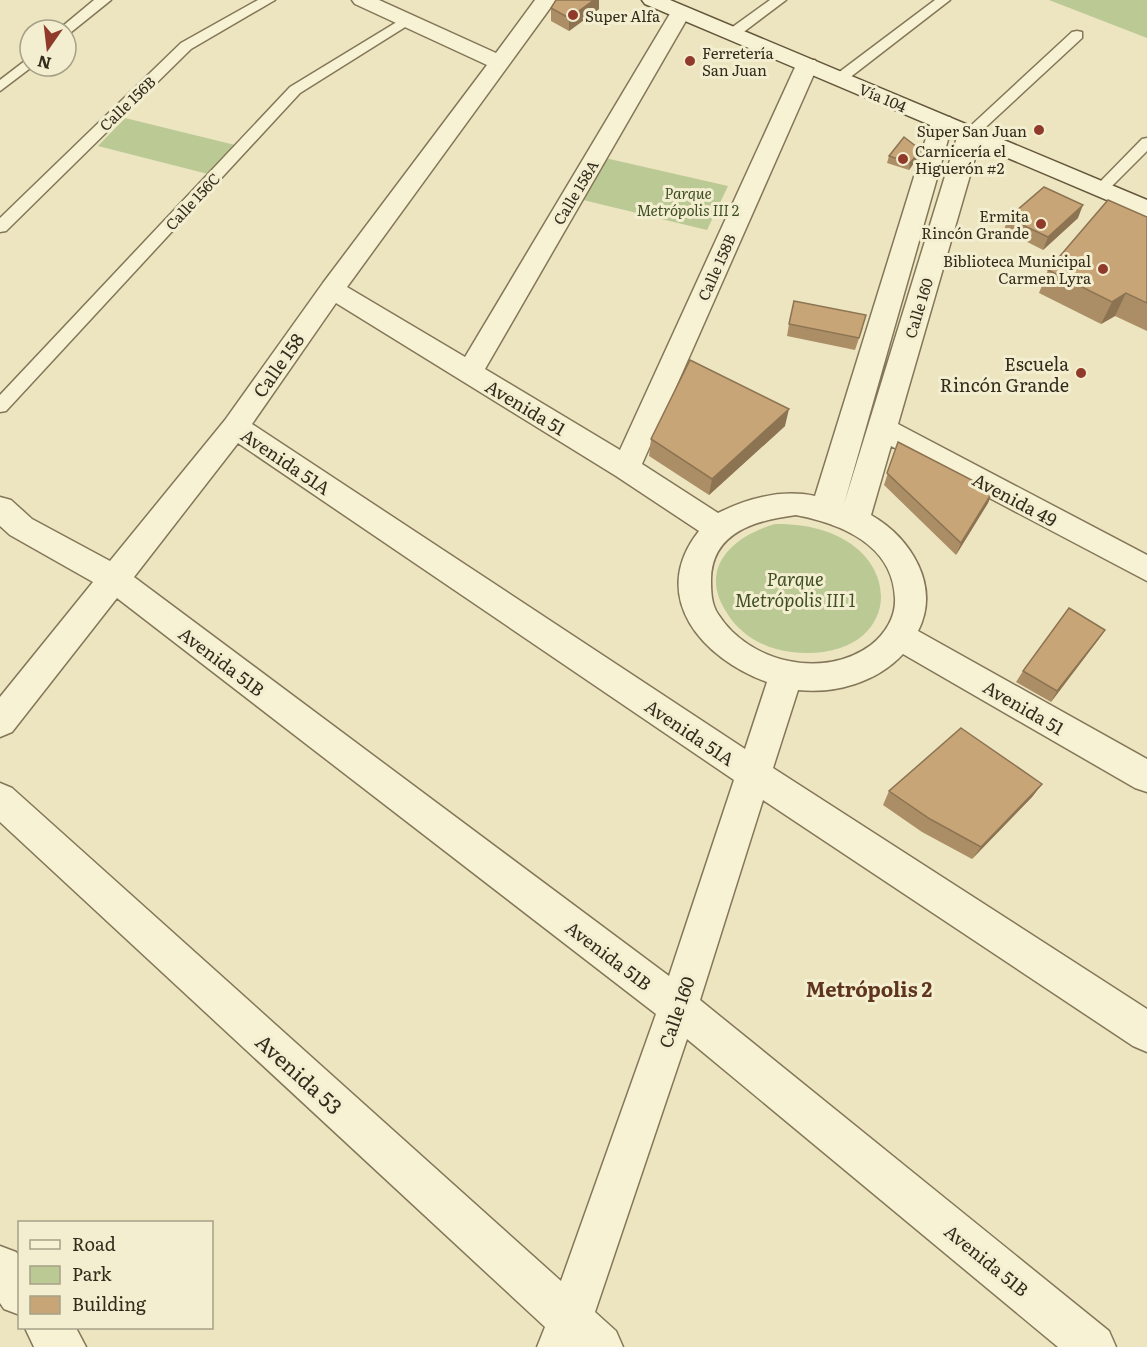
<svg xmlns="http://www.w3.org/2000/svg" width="1147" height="1347" viewBox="0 0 1147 1347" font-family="Literata,serif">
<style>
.green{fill:#bbc995}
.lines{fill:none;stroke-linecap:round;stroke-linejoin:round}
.lane-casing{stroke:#847659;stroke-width:3}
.street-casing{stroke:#847659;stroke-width:3}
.secondary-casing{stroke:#65573c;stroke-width:3}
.lane{fill:#f7f2d3;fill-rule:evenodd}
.street{fill:#f7f2d3;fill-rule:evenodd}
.secondary{fill:#f7f2d3;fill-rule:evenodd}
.wall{fill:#ac8e66}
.shaded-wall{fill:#8c7453}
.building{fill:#c8a577;stroke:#8c7453;stroke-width:1.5}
.poi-dot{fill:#903a2b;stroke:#f3eecf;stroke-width:2}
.labels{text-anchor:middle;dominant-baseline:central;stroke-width:6;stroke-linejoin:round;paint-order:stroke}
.far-poi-label{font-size:15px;fill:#342b1d;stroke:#f3eecf;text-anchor:start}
.far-street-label{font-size:15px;fill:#342b1d;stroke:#f3eecf}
.far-park-label{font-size:15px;font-style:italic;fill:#3e4f24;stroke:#f3eecf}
.poi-label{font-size:18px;fill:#342b1d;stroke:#f3eecf;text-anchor:end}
.street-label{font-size:18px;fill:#342b1d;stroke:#f3eecf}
.park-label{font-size:18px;font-style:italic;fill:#3e4f24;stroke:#f3eecf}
.neighbourhood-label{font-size:20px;font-weight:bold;fill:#5f351e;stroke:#f3eecf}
.near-street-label{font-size:21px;fill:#342b1d;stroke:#f3eecf}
</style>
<rect width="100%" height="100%" fill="#ece5c0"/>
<path class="green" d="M1049 0H1147V38Z
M125 118 235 145 208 174 98 146Z
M605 158 728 186 707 230 579 199Z
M775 524C912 522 915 666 791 652 765 649 740 635 727 613 697 568 733 536 775 524Z"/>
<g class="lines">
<g class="lane-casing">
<path id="lane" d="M94 0H111L70 33 58 30Z
M258 0H275L191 49 6 231 0 232V218L181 43Z
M770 0H786L737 37H727V31Z
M935 0H950L844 82H834V76Z
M405 17 412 21 410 24 300 93 6 411 0 412V395L290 87Z
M1077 31 1082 32V38L975 137H965L963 134 965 131 1072 32Z
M30 57V66H33L0 91V80Z
M1147 138V151L1106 192H1096L1093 189 1096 186 1142 139Z"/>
</g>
<g class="street-casing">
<path id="street" d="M352 0H379L496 53 535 0H556L347 287 465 357 671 12 674 8H688L691 12 485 369 620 450 796 65 799 60H815L818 65 642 464 718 513C748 498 781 489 815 496L931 122 934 117H950L953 122 844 504 958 134 962 129H978L982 134 898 424 1147 555V581L891 446 871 515C911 538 941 586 918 631L1147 759V792L1135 788 903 654C877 682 836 694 798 690L773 768 1147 1009V1052L1133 1046 763 800 700 1000 1109 1331 1116 1347H1058L687 1039 595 1312 616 1331 623 1347H537L545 1327 0 822V783L12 788 561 1281 656 1014 117 598 12 732 0 737V697L93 582 10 535 0 526V497L11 500 32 519 110 561 225 420 323 283 487 65 355 4ZM336 303 616 476 699 531C647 597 703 659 767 682L745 749 252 424ZM238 443 734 780 669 976 134 577ZM796 515C842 524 893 545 895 598 896 617 885 634 871 645 824 680 749 663 718 614 711 604 711 590 711 579 712 531 758 520 796 515Z
M0 1246 16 1252 20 1257V1315L4 1309 0 1303Z
M25 1328H76L86 1347H34Z"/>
</g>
<g class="secondary-casing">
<path id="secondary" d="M642 0H670L1147 200V217L645 4Z"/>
</g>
<use href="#lane" class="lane"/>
<use href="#street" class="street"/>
<use href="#secondary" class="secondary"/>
</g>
<path class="wall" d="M556 0H599V9L569 31 551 21V8Z
M889 156H919L909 170 887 163Z
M1147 217V331L1115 316 1101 324 1039 293 1048 270Z
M1008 218H1078L1043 250 1004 230Z
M789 324 863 327 855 350 787 336Z
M785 426 709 495 649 456 651 439Z
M898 442 993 491 988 503 956 555 884 485Z
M1105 630 1098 640 1051 702 1016 682 1023 671Z
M1042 784 1032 797 972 859 922 832 883 805 889 791Z"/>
<path class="shaded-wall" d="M594 0H599V9L569 31V18Z
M921 150 919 156 909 170 910 163Z
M1083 205 1078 218 1043 250 1048 237Z
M1126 293 1115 316 1101 324 1112 302Z
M789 409 785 426 709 495 712 479Z
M993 491 988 503 956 555 961 543Z
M1105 630 1098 640 1051 702 1057 691Z
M1042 784 1032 797 972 859 981 847Z"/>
<path class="building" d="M556 0H594L569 18 551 8Z
M904 137 921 150 910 163 889 156Z
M1044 187 1083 205 1048 237 1008 218Z
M1108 200 1147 217V303L1126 293 1112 302 1048 270Z
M794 301 866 315 859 338 789 324Z
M690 360 789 409 712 479 651 439Z
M898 442 993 491 961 543 887 473Z
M1069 608 1105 630 1057 691 1023 671Z
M961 728 1042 784 981 847 930 819 889 791Z"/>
<g class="poi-dot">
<circle cx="573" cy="15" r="6"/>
<circle cx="690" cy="61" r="6"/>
<circle cx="1039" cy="130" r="6"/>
<circle cx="903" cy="159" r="6"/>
<circle cx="1041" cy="224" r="6"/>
<circle cx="1103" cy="269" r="6"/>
<circle cx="1081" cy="373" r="6"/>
</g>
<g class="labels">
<g class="far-poi-label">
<text x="585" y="15">Super Alfa</text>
<text x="702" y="52">Ferretería<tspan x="702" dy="17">San Juan</tspan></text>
<text x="1027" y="130" text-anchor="end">Super San Juan</text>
<text x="915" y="150">Carnicería el<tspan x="915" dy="17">Higuerón #2</tspan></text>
<text x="1029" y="215" text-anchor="end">Ermita<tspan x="1029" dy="17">Rincón Grande</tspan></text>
<text x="1091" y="260" text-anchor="end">Biblioteca Municipal<tspan x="1091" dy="17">Carmen Lyra</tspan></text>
</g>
<g class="far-street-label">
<text transform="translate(883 97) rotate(23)">Vía 104</text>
<text transform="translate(127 103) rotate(-44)">Calle 156B</text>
<text transform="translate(575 192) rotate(-59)">Calle 158A</text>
<text transform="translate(192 201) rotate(-47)">Calle 156C</text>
<text transform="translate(716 267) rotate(-66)">Calle 158B</text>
<text transform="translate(918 308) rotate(-73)">Calle 160</text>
</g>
<g class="far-park-label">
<text x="688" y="192">Parque<tspan x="688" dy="17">Metrópolis III 2</tspan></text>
</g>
<g class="poi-label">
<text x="1069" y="363">Escuela<tspan x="1069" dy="21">Rincón Grande</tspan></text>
</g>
<g class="street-label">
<text transform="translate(278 365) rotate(-55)">Calle 158</text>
<text transform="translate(526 407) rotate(31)">Avenida 51</text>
<text transform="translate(286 461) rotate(34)">Avenida 51A</text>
<text transform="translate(1015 499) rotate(28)">Avenida 49</text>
<text transform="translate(222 661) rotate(37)">Avenida 51B</text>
<text transform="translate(1024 707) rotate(30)">Avenida 51</text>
<text transform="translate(690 732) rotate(34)">Avenida 51A</text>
<text transform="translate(609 955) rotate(37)">Avenida 51B</text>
<text transform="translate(676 1012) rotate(-71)">Calle 160</text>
<text transform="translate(987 1260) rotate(39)">Avenida 51B</text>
</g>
<g class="park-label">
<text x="795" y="578">Parque<tspan x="795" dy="21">Metrópolis III 1</tspan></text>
</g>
<g class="neighbourhood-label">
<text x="869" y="988">Metrópolis 2</text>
</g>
<g class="near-street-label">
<text transform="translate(300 1073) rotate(42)">Avenida 53</text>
</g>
</g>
<rect x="18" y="1221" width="195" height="108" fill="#f3eecf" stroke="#a7a088" stroke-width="1.5"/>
<rect x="30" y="1240" width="30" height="9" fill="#f7f2d3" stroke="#a7a088" stroke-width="1.5"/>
<text x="72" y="1251" font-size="18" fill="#342b1d">Road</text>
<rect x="30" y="1266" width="30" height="18" fill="#bbc995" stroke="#a7a088" stroke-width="1.5"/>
<text x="72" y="1281" font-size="18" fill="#342b1d">Park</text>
<rect x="30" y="1296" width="30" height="18" fill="#c8a577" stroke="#a7a088" stroke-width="1.5"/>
<text x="72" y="1311" font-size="18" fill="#342b1d">Building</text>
<g transform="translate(48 48) rotate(194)"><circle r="28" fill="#f3eecf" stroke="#a7a088" stroke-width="1.5"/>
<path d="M0-4.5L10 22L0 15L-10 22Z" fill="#903a2b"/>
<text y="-9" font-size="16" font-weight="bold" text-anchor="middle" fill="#342b1d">N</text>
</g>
</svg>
